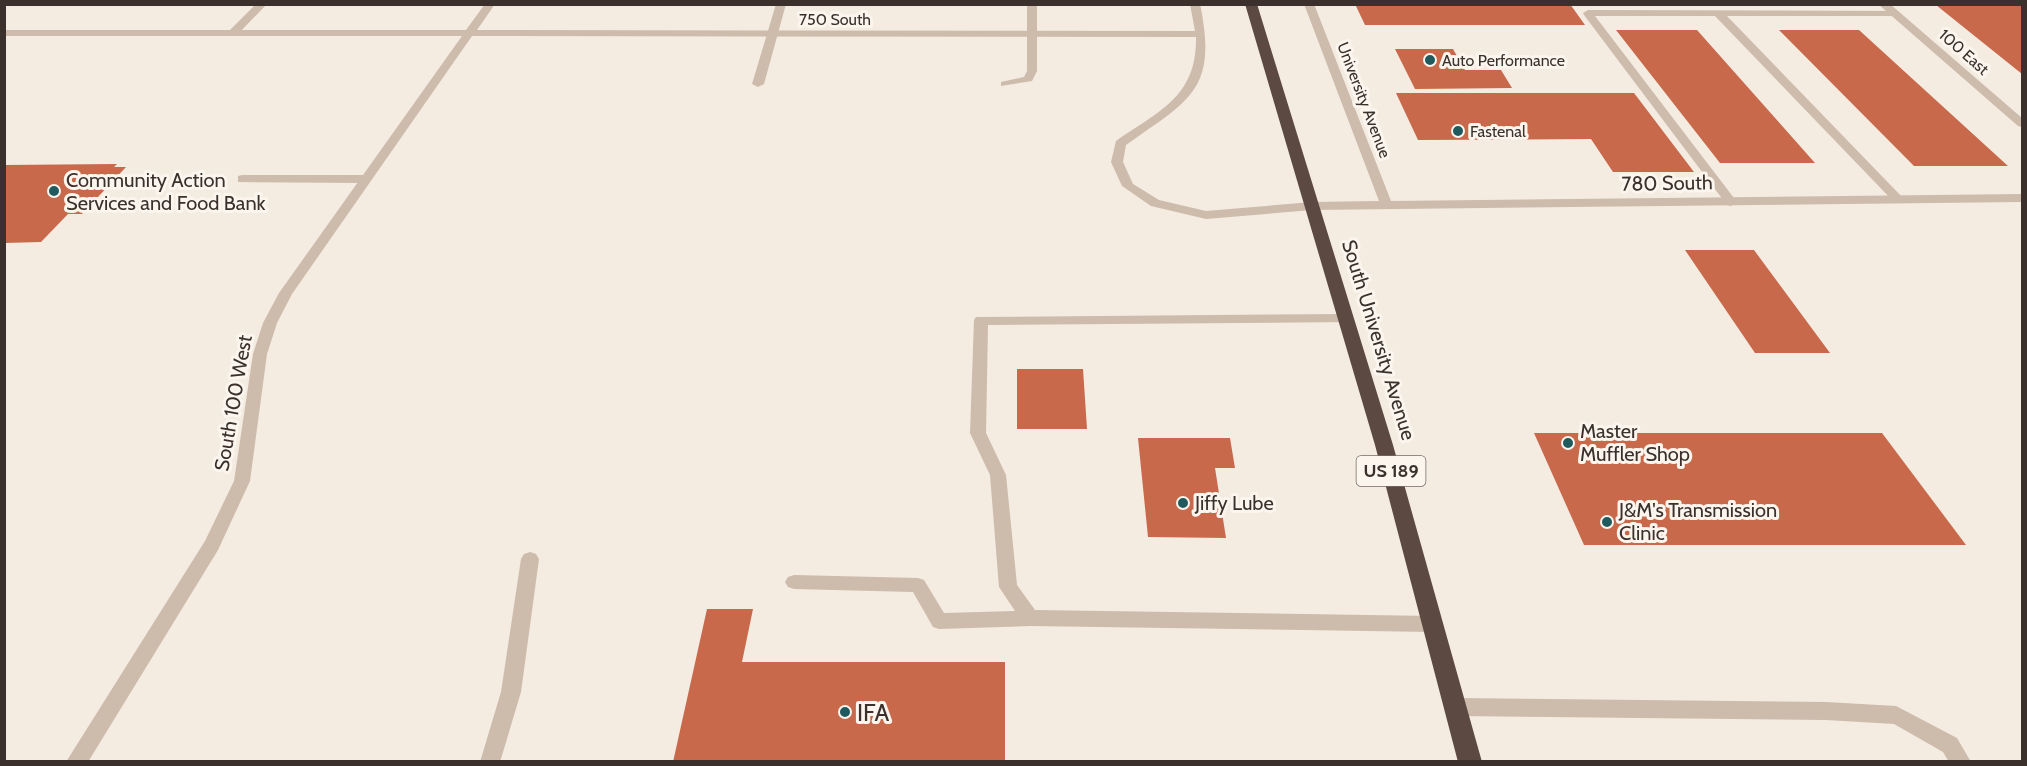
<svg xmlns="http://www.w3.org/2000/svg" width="2027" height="766" viewBox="0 0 2027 766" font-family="Cabin,sans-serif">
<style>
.building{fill:#c8694b}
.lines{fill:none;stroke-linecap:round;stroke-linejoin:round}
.lane{fill:#cdbbac;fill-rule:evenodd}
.street{fill:#cdbbac;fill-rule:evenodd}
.highway{fill:#5c4a42;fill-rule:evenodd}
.poi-dot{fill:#1f5a5e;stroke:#fbf5ee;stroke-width:2}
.labels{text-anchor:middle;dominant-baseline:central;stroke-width:6;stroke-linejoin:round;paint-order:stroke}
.far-street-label{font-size:16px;fill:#3b302b;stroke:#fbf5ee}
.far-poi-label{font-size:16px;fill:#3b302b;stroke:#fbf5ee;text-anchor:start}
.shield{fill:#fbf5ee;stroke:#756b66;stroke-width:1.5}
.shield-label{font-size:18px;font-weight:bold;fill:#3b302b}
.poi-label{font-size:20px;fill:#3b302b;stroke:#fbf5ee;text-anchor:start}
.street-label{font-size:20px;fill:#3b302b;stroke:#fbf5ee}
.near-poi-label{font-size:24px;fill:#3b302b;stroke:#fbf5ee;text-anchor:start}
</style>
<rect width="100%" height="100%" fill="#f4ebe1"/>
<path class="building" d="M1355 4H1570L1585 25H1365Z
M1936 5H2022V74Z
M1616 30H1697L1815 163H1720Z
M1779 30H1859L2008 166H1914Z
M1395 49H1453L1465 70H1501L1512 88 1415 89Z
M1396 93H1634L1694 172H1613L1591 139 1418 140Z
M117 164 114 167H126L82 214H68L41 242 4 243V165Z
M1685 250H1754L1830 353H1755Z
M1017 369H1083L1087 429H1017Z
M1534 433H1882L1966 545H1584Z
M1138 438H1230L1235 468H1215L1226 538 1148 537Z
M707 609H753L742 662H1005V762H673Z"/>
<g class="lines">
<path class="lane" d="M256 4H267L236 36H228V32Z
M776 4H786L764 84 758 87 752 84Z
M1027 4H1037V71L1032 81 1001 86V82L1024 77 1027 71Z
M1588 10 1897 11 1898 13 1893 16H1727L1904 199 1898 203 1894 202 1715 16H1595L1737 202 1731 206 1727 205 1584 15 1583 13Z
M242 175H364L370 179 364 183 238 182V176Z
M1346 314 1353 319 1351 322 988 325 986 433 1006 475 1017 585 1035 610 1432 616 1438 618 1441 624 1438 630 1432 632 1030 626 939 629 933 627 913 592 794 589 788 587 785 582 788 577 794 575 918 578 924 580 944 613 1015 611 999 587 990 475 970 433 974 320 976 317Z
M530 552 536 554 539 559 521 692 500 762H480L501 692 521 559 524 554Z
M1455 698 1826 702 1896 706 1957 738 1971 762H1949L1943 752 1894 724 1826 720 1455 716 1448 713 1445 707 1448 701Z"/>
<path class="street" d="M485 4H495L477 30 1195 31 1190 4H1200C1218 90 1190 100 1126 145L1123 162 1133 184 1159 200 1206 211 1312 202 1379 201 1304 4H1314L1391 201 2022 194V202L1312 210 1206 219 1151 206 1122 186 1111 162 1116 141C1159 111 1197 97 1196 37L472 36 292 294 277 323 267 354 250 481 218 550 88 762H66L205 541 234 481 253 354 263 323 279 293 462 36H4V30H466Z
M1878 4H1890L2022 118V127L2018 126Z"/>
<path class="highway" d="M1245 4H1257L1393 445 1482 762H1458L1375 445Z"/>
</g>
<g class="poi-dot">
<circle cx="1430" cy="60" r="6"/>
<circle cx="1458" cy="131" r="6"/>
<circle cx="54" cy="191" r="6"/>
<circle cx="1568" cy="443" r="6"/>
<circle cx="1183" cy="503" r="6"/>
<circle cx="1607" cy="522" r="6"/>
<circle cx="845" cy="712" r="6"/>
</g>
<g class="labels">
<g class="far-street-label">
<text x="835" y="19">750 South</text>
<text transform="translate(1964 52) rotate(41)">100 East</text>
<text transform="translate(1364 100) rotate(69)">University Avenue</text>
</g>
<g class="far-poi-label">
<text x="1442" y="60">Auto Performance</text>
<text x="1470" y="131">Fastenal</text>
</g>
<rect class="shield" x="1356.5" y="456" width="69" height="30" rx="4.5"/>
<g class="shield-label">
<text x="1391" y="471">US 189</text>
</g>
<g class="poi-label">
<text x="66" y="180">Community Action<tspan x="66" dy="23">Services and Food Bank</tspan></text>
<text x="1580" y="431">Master<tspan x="1580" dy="23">Muffler Shop</tspan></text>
<text x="1195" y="503">Jiffy Lube</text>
<text x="1619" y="510">J&amp;M's Transmission<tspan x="1619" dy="23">Clinic</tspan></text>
</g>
<g class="street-label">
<text transform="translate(1667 183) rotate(-1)">780 South</text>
<text transform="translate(1379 340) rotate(73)">South University Avenue</text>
<text transform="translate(233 403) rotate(-80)">South 100 West</text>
</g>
<g class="near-poi-label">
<text x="857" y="712">IFA</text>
</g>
</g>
<rect width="2027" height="766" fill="none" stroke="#3b302b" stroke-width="12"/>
</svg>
